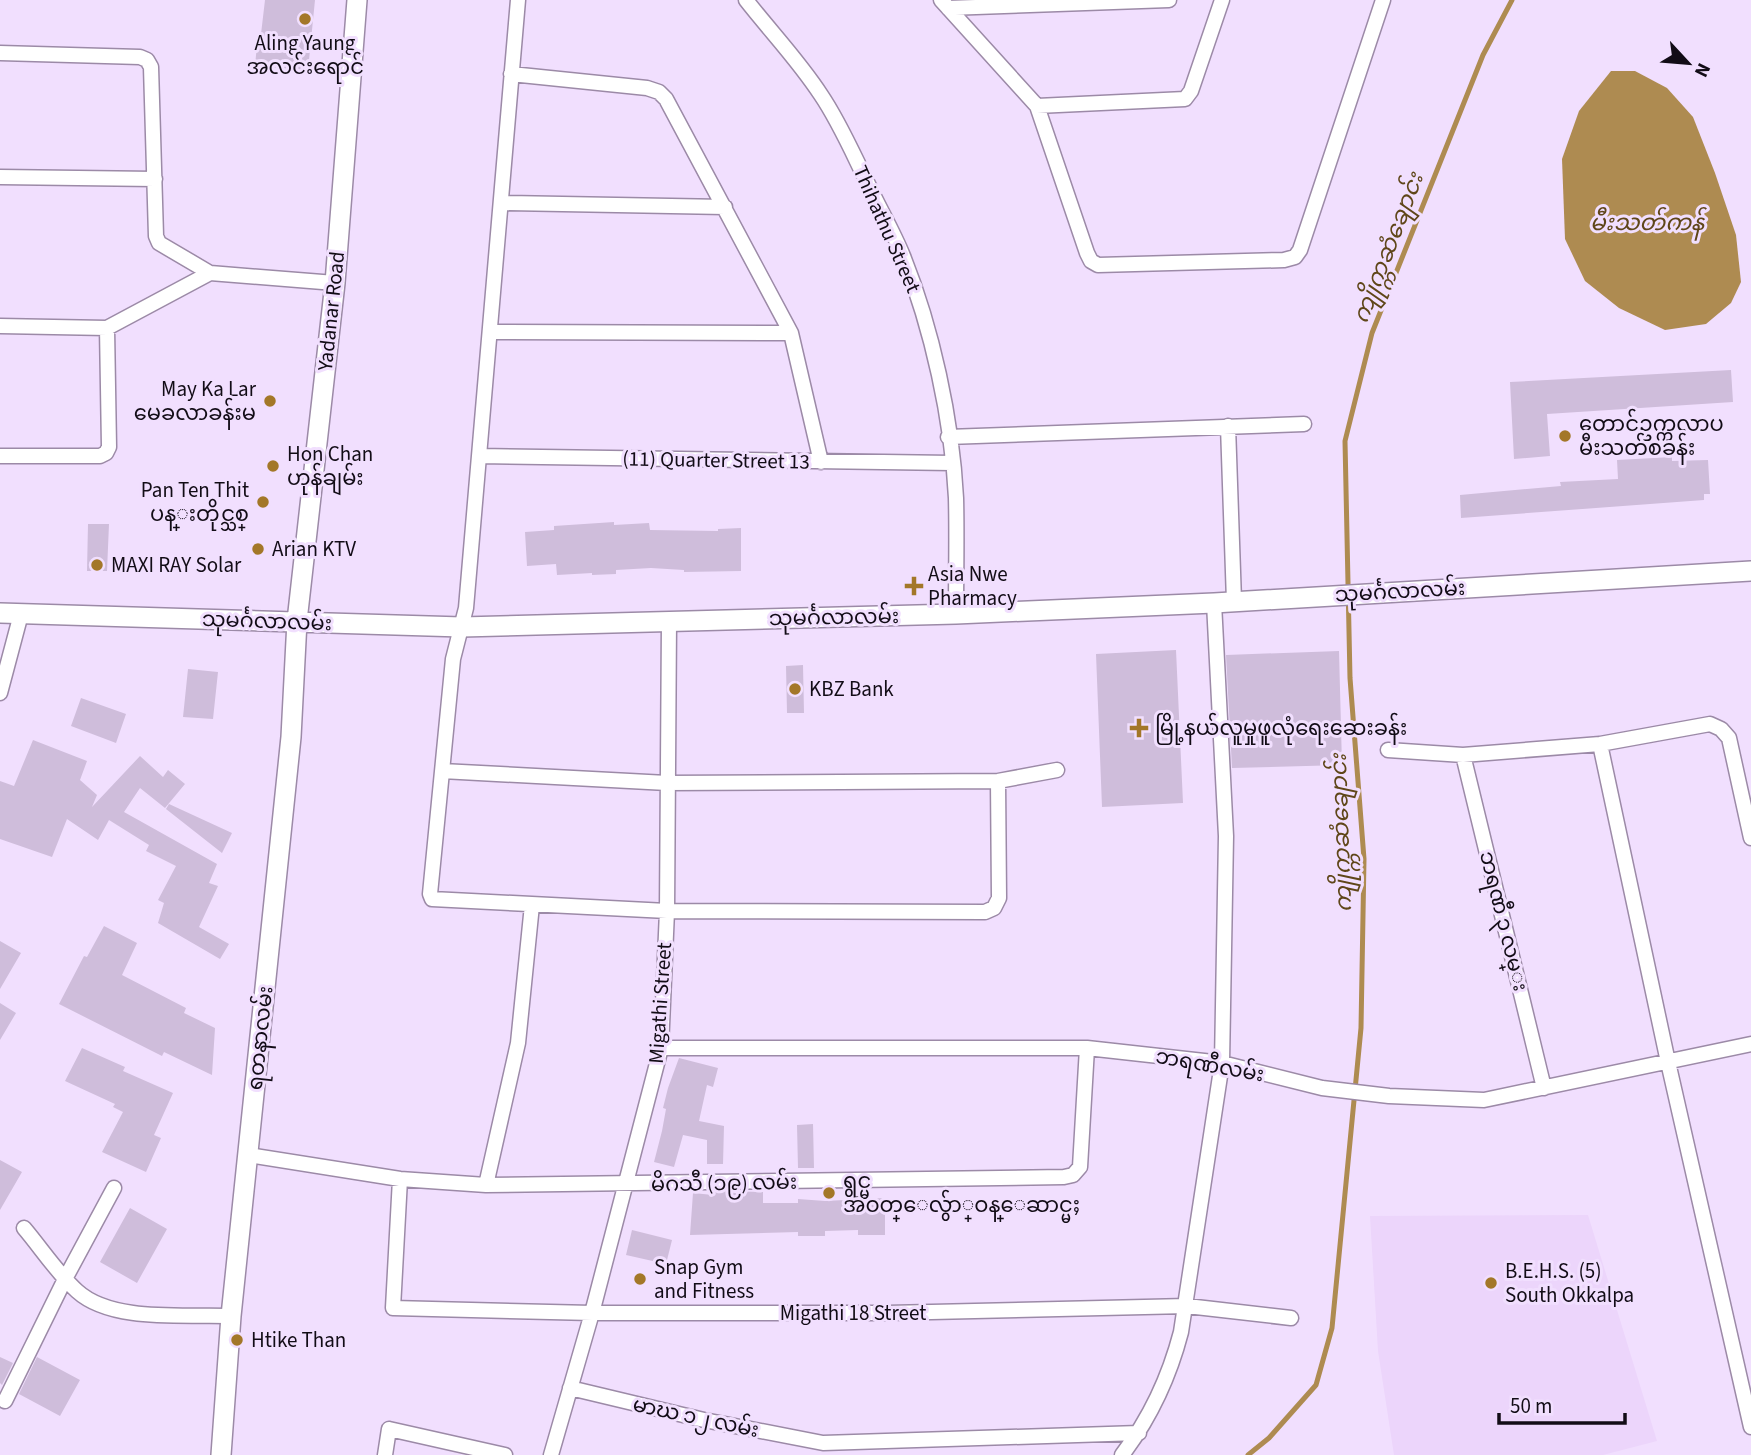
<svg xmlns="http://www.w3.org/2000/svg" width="1751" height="1455" viewBox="0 0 1751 1455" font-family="'Source Sans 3','Noto Sans Myanmar',sans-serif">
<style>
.built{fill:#ecd5fb}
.water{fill:#ae8b51}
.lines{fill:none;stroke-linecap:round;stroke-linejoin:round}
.stream{stroke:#ae8b51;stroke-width:5}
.building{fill:#cfbddb}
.street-casing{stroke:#9c8aa7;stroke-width:17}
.secondary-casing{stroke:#9c8aa7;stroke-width:22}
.street{stroke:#fff;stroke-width:14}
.secondary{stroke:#fff;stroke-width:19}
.poi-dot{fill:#a37728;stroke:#f1dffe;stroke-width:2.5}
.labels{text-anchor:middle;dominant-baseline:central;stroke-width:6;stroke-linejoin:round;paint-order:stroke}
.poi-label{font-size:21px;fill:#120c16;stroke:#f1dffe;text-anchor:start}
.street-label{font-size:21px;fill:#120c16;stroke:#f1dffe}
.water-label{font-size:23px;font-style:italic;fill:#5f4619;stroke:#f1dffe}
</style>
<rect width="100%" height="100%" fill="#f1dffe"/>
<path class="built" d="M1588 1215 1657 1441 1603 1455H1394L1378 1351 1370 1216Z"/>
<path class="water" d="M1611 71H1635L1667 88 1693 117 1715 173 1736 235 1741 282 1731 303 1706 324 1665 330 1619 308 1585 281 1565 239 1562 159 1579 111Z"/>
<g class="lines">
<path class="stream" d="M1248 1455 1269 1438 1316 1385 1332 1328 1361 1028 1364 859 1350 678 1345 441 1372 333 1483 55 1512 0"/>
</g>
<path class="building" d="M265 0H315L308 70 255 66 258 34H261Z
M1731 370 1733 402 1547 414 1550 456 1514 459 1510 382Z
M1672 457V461L1708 460 1710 494H1704V500L1461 518 1460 495 1561 486 1560 482 1618 479 1617 460Z
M614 522V525L649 523 650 530 718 531V529L741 528V571L684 572V570L651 568 616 570V574L592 575V573L557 575 556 564 527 566 525 532 554 530V526Z
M88 524H109L107 571H87Z
M1176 650 1183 803 1102 807 1096 654Z
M1339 651 1342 765 1232 768 1226 655Z
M803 665 804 713H787L786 666Z
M188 669 218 672 213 719 183 717Z
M81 698 126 714 116 743 71 726Z
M33 740 87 761 80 780 97 795 92 807 140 756 163 777 168 770 185 784 165 808 140 788 124 812 217 864 209 883 218 886 199 927 229 944 220 959 158 923 164 903 158 900 176 866 146 851 149 845 109 820 98 840 67 819 52 857 0 839V781L14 786Z
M169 804 232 833 222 853 166 809Z
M104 926 137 943 122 975 186 1008 184 1013 215 1028 212 1075 164 1052 162 1056 59 1004 84 956 87 957Z
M0 941 21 953 0 989Z
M0 1003 16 1013 0 1040Z
M82 1048 125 1067 123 1071 173 1093 154 1135 161 1138 146 1172 102 1152 123 1112 113 1107 115 1104 65 1081Z
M679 1058 718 1068 713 1087 707 1085 699 1121 724 1126 723 1164H707V1140L683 1135 674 1167 654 1162 662 1131 666 1109 663 1108 668 1088Z
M813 1124 814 1168H798L797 1125Z
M0 1160 22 1172 0 1210Z
M713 1191 763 1192V1203H798V1199L825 1201 885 1198V1235H858V1230L825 1231V1236H798V1232L690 1235 693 1193 713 1195Z
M130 1208 167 1229 137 1283 100 1262Z
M632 1230 672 1240 666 1264 626 1255Z
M0 1357 13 1363 2 1385 0 1383Z
M37 1357 80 1380 60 1416 19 1394Z"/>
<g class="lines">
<g class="street-casing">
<path id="street" d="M518 0 466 608 453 659 430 894 432 899 667 911 985 912 994 908 999 898 998 781
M746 0C771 32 799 61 821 95 840 123 853 154 868 184 879 208 893 231 903 256 932 328 952 419 956 498 957 536 956 575 956 614
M941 0 1037 106 1087 253 1091 261 1098 265 1284 260 1295 257 1300 250 1383 0
M948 8 1169 0
M0 53 140 57 147 60 151 67 156 236 159 243 210 273
M511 74 647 88 659 92 666 99 791 333 821 462
M1037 106 1185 99 1191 91 1222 0
M0 177 155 179
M502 203 725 207
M0 326 107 328 210 273 335 283
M490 332 791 333
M1228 426 1234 601
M948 437 1304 424
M0 456H100L106 453 109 447 107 328
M479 456 952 463
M0 693 21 614
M1600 744 1668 1062 1751 1427
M1388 750 1463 755 1600 744 1710 724 1721 729 1729 738 1751 838
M1463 755 1544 1088
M442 771 667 783 998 781 1057 770
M661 1048H1087L1222 1063 1322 1088 1389 1096 1484 1100 1751 1044
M248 1155 400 1179 486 1185 1064 1177 1073 1175 1080 1167 1087 1048
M400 1179 393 1308 592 1313H888L1187 1306 1291 1318
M486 1185 518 1043 532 905
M24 1228C41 1248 58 1274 77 1291 112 1323 186 1314 231 1316
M570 1388 704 1420 823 1443 1139 1433
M5 1401 65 1279 114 1188
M385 1455 389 1429 505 1455
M551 1455 592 1313 661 1048 667 911 669 621
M1122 1455C1151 1417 1169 1378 1181 1332L1222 1063 1226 836 1214 603"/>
</g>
<g class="secondary-casing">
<path id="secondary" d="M0 613 462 627 956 614 1214 603 1751 571
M221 1455 231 1316 291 737 297 621 335 283 357 0"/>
</g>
<use href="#street" class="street"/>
<use href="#secondary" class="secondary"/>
</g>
<g class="poi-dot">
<circle cx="305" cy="19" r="7"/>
<circle cx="270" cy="401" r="7"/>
<circle cx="1565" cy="436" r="7"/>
<circle cx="273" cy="466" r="7"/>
<circle cx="263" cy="502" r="7"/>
<circle cx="258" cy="549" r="7"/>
<circle cx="97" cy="565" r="7"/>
<path d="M910.5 575.5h7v7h7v7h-7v7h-7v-7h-7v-7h7z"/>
<circle cx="795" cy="689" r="7"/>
<path d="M1135.5 717.5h7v7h7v7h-7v7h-7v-7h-7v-7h7z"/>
<circle cx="829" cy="1193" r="7"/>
<circle cx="640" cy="1279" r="7"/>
<circle cx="1491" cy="1283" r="7"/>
<circle cx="237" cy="1340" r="7"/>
</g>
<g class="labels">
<g class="poi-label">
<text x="305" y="43" text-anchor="middle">Aling Yaung<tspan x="305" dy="24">အလင်းရောင်</tspan></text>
<text x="256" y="389" text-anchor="end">May Ka Lar<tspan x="256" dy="24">မေခလာခန်းမ</tspan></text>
<text x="1579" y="424">တောင်ဥက္ကလာပ<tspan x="1579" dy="24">မီးသတ်စခန်း</tspan></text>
<text x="287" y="454">Hon Chan<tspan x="287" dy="24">ဟုန်ချမ်း</tspan></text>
<text x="249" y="490" text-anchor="end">Pan Ten Thit<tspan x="249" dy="24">ပန္းတိုင္သစ္</tspan></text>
<text x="272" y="549">Arian KTV</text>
<text x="111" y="565">MAXI RAY Solar</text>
<text x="928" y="574">Asia Nwe<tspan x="928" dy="24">Pharmacy</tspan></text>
<text x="809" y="689">KBZ Bank</text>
<text x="1155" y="728">မြို့နယ်လူမှုဖူလုံရေးဆေးခန်း</text>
<text x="843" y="1181">ရွင္မ<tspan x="843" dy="24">အဝတ္ေလွ်ာ္ဝန္ေဆာင္မႈ</tspan></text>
<text x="654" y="1267">Snap Gym<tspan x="654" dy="24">and Fitness</tspan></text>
<text x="1505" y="1271">B.E.H.S. (5)<tspan x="1505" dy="24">South Okkalpa</tspan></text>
<text x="251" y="1340">Htike Than</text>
</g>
<g class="street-label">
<text transform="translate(887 229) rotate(66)">Thihathu Street</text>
<text transform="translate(331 311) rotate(-84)">Yadanar Road</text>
<text transform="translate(716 460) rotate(1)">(11) Quarter Street 13</text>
<text transform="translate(1400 591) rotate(-3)">သုမင်္ဂလာလမ်း</text>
<text transform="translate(834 617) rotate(-1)">သုမင်္ဂလာလမ်း</text>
<text transform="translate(267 621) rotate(2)">သုမင်္ဂလာလမ်း</text>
<text transform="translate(1504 921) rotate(76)">ဘရဏီ ၃ လမ္း</text>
<text transform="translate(660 1003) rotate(-86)">Migathi Street</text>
<text transform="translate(260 1038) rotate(-84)">ရတနာလမ်း</text>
<text transform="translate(1210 1065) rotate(10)">ဘရဏီလမ်း</text>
<text transform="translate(724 1183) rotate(-1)">မိဂသီ (၁၉) လမ်း</text>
<text x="853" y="1313">Migathi 18 Street</text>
<text transform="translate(696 1417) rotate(12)">မာဃ ၁၂ လမ်း</text>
</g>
<g class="water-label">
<text x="1647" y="222">မီးသတ်ကန်</text>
<text transform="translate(1388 248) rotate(-69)">ကျိုက္ကဆံချောင်း</text>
<text transform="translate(1341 833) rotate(-92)">ကျိုက္ကဆံချောင်း</text>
</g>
</g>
<g transform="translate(1688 63) rotate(116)" stroke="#f1dffe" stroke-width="5" paint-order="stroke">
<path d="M0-5L12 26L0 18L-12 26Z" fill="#120c16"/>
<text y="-10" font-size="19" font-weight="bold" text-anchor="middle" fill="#120c16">N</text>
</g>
<path d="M1499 1413v10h126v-10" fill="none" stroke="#120c16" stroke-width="3.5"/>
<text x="1510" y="1413" font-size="21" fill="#120c16" stroke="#f1dffe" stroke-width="5" paint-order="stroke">50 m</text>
</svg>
